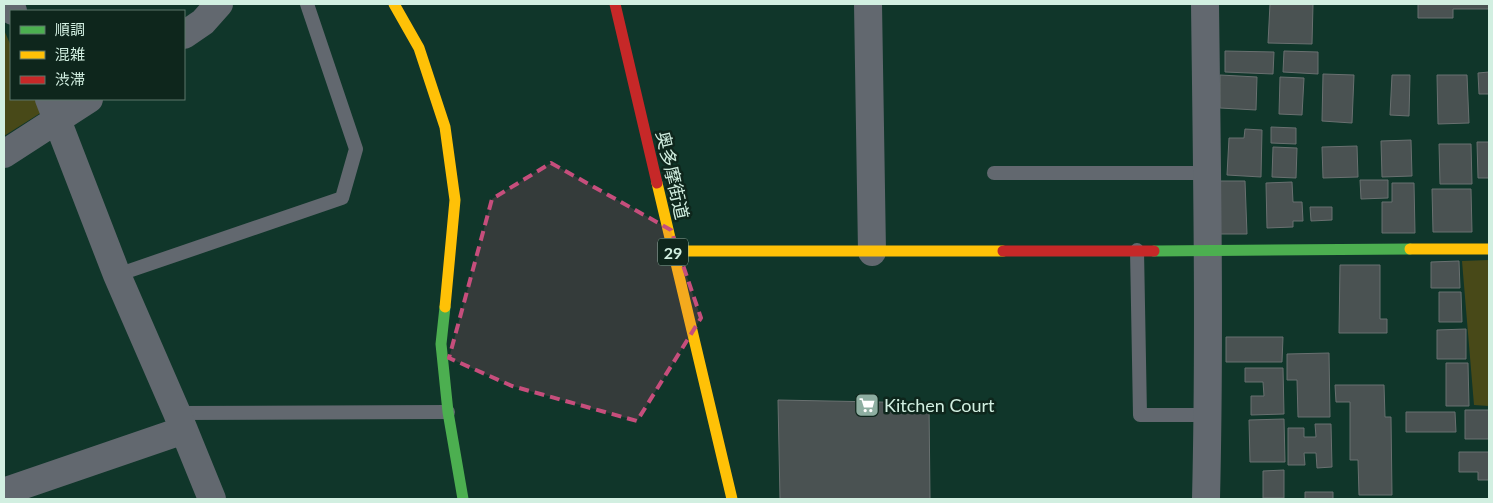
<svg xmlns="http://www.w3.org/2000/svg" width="1493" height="503" viewBox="0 0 1493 503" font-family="Lato,'Noto Sans JP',sans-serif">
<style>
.green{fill:#484918}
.building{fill:#4a5252;stroke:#697070}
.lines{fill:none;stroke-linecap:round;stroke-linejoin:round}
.lane{stroke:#62686f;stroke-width:14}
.street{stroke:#62686f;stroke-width:28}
.fast{stroke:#4caf50;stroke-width:11}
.slow{stroke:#ffc107;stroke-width:11}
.jam{stroke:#c62828;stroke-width:11}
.marked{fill:#c64e7c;fill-opacity:0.2;stroke:#c64e7c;stroke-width:4;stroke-dasharray:10 6;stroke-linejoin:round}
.labels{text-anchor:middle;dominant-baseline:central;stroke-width:5;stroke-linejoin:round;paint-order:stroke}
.shield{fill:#0e261c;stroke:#97b3a6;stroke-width:1}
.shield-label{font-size:16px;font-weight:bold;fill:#d2efe1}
.street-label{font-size:18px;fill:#d2efe1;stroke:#0e261c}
.poi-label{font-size:18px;fill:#d2efe1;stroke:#0e261c;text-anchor:start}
</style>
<rect width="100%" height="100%" fill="#10362a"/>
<path class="green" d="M4 30 11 46V99H35L42 112 4 136Z
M1489 260V406L1474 405 1462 261Z"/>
<path class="building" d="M1270 4H1313L1312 44 1268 43Z
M1418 4H1489V9H1453V18H1418Z
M1225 51 1274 52 1273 74 1225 72Z
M1284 51 1318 52V74L1283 72Z
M1489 72V94H1479L1478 73Z
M1323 74 1354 75 1352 123 1322 121Z
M1220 75 1257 77 1256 110 1220 108Z
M1392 75H1410L1409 116 1390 115Z
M1437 75H1467L1469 123 1438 124Z
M1280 77 1304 78 1302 115 1279 114Z
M1271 127 1296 128V144L1271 143Z
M1245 129 1262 130 1261 177 1227 175 1229 138H1244Z
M1411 140 1412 176 1382 177 1381 141Z
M1477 142H1489V178H1478Z
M1439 144H1471L1472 184H1440Z
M1357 146 1358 177 1323 178 1322 147Z
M1273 147 1297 148 1296 178 1272 177Z
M1360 180H1388V198L1361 199Z
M1218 181H1245L1247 234H1219Z
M1292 182 1293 202H1302L1303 221H1293V227L1267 228 1266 183Z
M1392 183H1414L1415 233H1382V202H1392Z
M1432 189H1471L1472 232H1433Z
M1310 207H1332V220L1311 221Z
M1459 261 1460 288H1431V262Z
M1340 265H1380V319H1387V333H1339Z
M1439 292H1461L1462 322H1439Z
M1466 329V359H1437V330Z
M1226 337H1283L1282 362H1226Z
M1329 353 1330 417H1298L1297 380H1287V354Z
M1446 363H1468L1469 406H1446Z
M1245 368H1283L1284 414 1251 415V396H1264L1263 382H1245Z
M1335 385H1384L1385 417H1391L1392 495H1359L1358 460H1350V402H1336Z
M778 400 929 403 930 499H780Z
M1465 410H1489V439H1465Z
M1406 412H1455L1456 432H1406Z
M1284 419 1285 462H1250L1249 420Z
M1315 424H1331L1332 467 1317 468 1316 453H1304L1305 465H1288V428H1304V437H1316Z
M1459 452H1489V480H1478V472H1459Z
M1284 470V498H1263V471Z
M1305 492H1333V499H1305Z"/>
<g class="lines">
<path class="lane" d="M994 173H1207
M1137 250 1140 415H1208
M117 275 342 198 356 149 307 4
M177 413 448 412"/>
<path class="street" d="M10 4 13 11
M868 4 872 252
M1205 4C1207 169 1210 334 1206 499
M184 35 203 22 219 4
M49 99 117 275 177 413 212 499
M4 154 89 99
M9 490 184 430"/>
<path class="fast" d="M1154 251 1410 249
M445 307 441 344 448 412 463 499"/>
<path class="slow" d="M394 4 419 48 445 127 455 200 445 307
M657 183 732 499
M1410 249H1489
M673 251H1003"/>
<path class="jam" d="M615 4 657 183
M1003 251H1154"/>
</g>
<path class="marked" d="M551 163 671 230 701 318 637 421 512 386 449 358 492 199Z"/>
<defs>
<g id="supermarket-square" transform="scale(1.25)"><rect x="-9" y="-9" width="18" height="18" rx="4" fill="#8eaea1" stroke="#0e261c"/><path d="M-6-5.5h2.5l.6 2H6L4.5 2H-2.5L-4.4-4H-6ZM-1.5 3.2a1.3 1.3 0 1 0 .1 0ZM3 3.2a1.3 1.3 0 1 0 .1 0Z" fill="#fff"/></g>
</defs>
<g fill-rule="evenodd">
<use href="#supermarket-square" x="867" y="405"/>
</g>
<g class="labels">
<rect class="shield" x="658" y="238.5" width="30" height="27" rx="4"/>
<g class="shield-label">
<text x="673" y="252">29</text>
</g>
<g class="street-label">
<text transform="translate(673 175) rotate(77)">奥多摩街道</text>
</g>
<g class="poi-label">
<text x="884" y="405">Kitchen Court</text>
</g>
</g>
<rect width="1493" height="503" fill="none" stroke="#d2efe1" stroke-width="10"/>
<rect x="10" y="10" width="175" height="90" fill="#0e261c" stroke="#5c766b"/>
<rect x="20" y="26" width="25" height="8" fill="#4caf50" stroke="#5c766b"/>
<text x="55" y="35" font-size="15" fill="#d2efe1">順調</text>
<rect x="20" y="51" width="25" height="8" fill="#ffc107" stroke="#5c766b"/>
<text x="55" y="60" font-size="15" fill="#d2efe1">混雑</text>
<rect x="20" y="76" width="25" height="8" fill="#c62828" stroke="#5c766b"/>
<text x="55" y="85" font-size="15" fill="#d2efe1">渋滞</text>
</svg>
